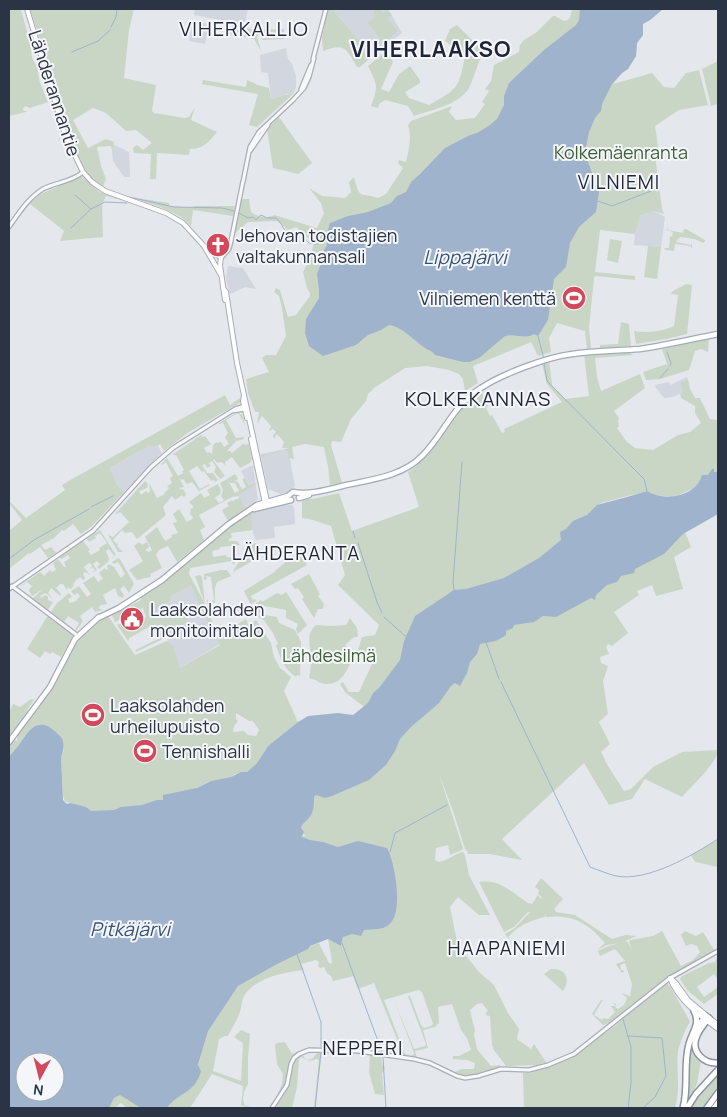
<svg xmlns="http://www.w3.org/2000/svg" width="727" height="1117" viewBox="0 0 727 1117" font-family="Manrope,sans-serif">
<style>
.built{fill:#d2d6de}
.green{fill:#c9d6c5;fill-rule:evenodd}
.water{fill:#9fb4cc;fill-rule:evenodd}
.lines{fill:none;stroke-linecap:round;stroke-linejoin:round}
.stream{stroke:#9fb4cc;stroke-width:1}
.tertiary-casing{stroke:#a9aeb7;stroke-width:5.5}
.secondary-casing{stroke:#a9aeb7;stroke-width:6}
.primary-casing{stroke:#a3abb8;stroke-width:7}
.trunk-casing{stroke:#8b94a3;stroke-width:8}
.tertiary{stroke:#f7f8fa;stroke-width:3}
.secondary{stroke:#fff;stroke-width:4}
.primary{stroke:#fff;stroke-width:4.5}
.trunk{stroke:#fff;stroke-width:5}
.labels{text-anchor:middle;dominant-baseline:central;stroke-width:4;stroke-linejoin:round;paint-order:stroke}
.street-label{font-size:18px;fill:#2b3445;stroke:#f4f6f9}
.park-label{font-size:18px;fill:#3f6138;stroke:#f4f6f9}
.poi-label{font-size:18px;fill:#2b3445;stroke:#f4f6f9;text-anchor:start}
.neighbourhood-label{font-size:19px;letter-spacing:1px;fill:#1d2536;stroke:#f4f6f9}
.water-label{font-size:19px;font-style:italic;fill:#34527a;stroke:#f4f6f9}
.quarter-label{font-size:20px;letter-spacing:1px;fill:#1d2536;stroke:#f4f6f9}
.district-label{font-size:22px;font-weight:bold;letter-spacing:1px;fill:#1d2536;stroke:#f4f6f9}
</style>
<rect width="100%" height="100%" fill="#e4e7ec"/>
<path class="built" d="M195 9H248L245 22H230L194 15Z
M332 9H388L402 33 368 60 358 39Z
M192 21 209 24 205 44 189 41Z
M286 48 288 59 292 64 296 76V87L293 94H287L280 98 271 99 268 73 261 72 260 55Z
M113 144 129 152 130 177H124L113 161 112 150Z
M655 211 665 217 661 247 634 245 635 234 641 215Z
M228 266 243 268 256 289 245 287 231 294 229 292 226 278Z
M687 377 690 389 673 397 664 398 656 388 655 385 669 382 670 385Z
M148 446H158L162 453 124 492 117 485 110 468Z
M288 449 295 486 287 493 280 494 268 489 261 456V454Z
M250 466H253L258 500 245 509 238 496 250 487 241 471Z
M277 505H292L294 507 295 524 274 527 275 538 256 540 254 537 250 512 262 507Z
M191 586 220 644 180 668 168 641 167 629 155 608 171 600V596Z"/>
<path class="green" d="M9 9 21 10 30 42 32 58 37 67 40 83 48 102 30 108 25 106 23 109 24 111H27L26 112 9 116Z
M30 9H134L129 30 124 78 156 85 152 111 154 113 185 118 189 117 195 107 191 120 217 132C209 142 203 149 190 149L189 155 157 153 156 179H150L151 154 134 153 133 148 137 145 143 150 152 143 136 130 126 131 106 113 93 108 73 120 88 148 106 139 114 142 112 150 111 146 97 147 101 166 106 179 103 186 89 177 71 147 61 107Z
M328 9H332L358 39 368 60 360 67H357C346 48 345 43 323 51L322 38Z
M377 9H379L383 13 387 9 392 15 388 19 398 31 383 43 368 23 376 16 373 12Z
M571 9H663L650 20 643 24V35L637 43 636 56 628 69 622 73 613 84 652 73 664 87 674 88 686 73 699 70 708 105 679 110 655 126 659 153H657L656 147 654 148 662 209 664 214 655 211 641 215 635 234 600 230 595 272 635 276V280L596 276 594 278 589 328 591 348 587 349 585 331 557 323 549 338 551 352 538 356 531 342 473 366 478 383 465 391 463 379 459 374 449 370 427 366 405 368 374 388 368 394 366 401 351 419 341 442 332 441 331 445 342 483 330 485 328 466 324 447 305 444 292 447 294 459 290 458 289 461 288 452 285 450 264 455V457H261V455L289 448H282L284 442 277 434 274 439 273 435 276 432 273 429 269 431 271 426 262 416 257 424 259 412H255L248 393 246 379 269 372 262 358 266 355H276L286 336 282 308 279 296 274 292 276 288 280 290 288 317 296 315 310 296V293L307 288 303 272 310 259 314 243 296 227 288 230 277 221 248 222 234 234 241 199H249L251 212C257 217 267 219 274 215L317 228 324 213 321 203 309 188 322 196 345 198 351 192 349 182 354 177C360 200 359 192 378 198L386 194 403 168 398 163 399 160 406 162C409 149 412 138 408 125L411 121 452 106 449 112 456 120 475 118 485 104 482 102 489 91 485 89 491 81 494 65 519 52 520 45 524 40 537 32 553 16H555L564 21C571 20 570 16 572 10ZM587 160 597 189 569 188Z
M457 25 484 52C477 63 475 76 469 88 459 105 431 110 414 116L408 106 385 100 379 104 378 108 371 106C379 85 377 85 368 66L386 51 393 62 381 89 389 92 399 74 410 66 420 80V83L405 92 409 98 429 105C458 89 459 88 465 56L445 41 450 29Z
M229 27 262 30 284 29V39L262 40 261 30 257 37 261 51 254 39 225 33V30Z
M718 61V104L711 106 702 69Z
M203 80 246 87 247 80 258 85 269 88 271 99C279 98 285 94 293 94L257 127 249 125 258 94 202 84Z
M279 117 312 163 298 174 273 168 267 129Z
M81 176 85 177 99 192 125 201 106 196 102 205 103 237 60 241 64 231 29 203 41 194 77 178 81 177 86 182Z
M130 197 169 203V206L193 208 194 206H235L233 216 193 210 191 226C176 209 150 204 130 197Z
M668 227V230L683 233 684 229H686L705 240V241L703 243 695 239 680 237 676 242 691 245 692 243V248L690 246 675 244 674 251 666 250 664 248H669L670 236 672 237 673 232 667 230Z
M610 239 622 241 618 263 607 260Z
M648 246 661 247 657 279 644 277Z
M686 284 692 285 687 334 667 339 636 344 634 331C649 333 660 332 674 326L678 295 671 294 673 291Z
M621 322 629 324 631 346 600 348V345L618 344Z
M709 338 708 352 701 349 695 351 689 370 660 379 646 380 643 372 667 364 662 349Z
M628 352 633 355 595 358 597 377 601 391 640 374 645 388 614 411 619 418 618 421 619 426 617 428 627 442 635 448 653 450 678 435 690 432 701 423 695 413V406L681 398 680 394 683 392 681 383 688 379 690 389 695 398H700L710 419 717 420 718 474 701 480 694 488 675 497 653 495 647 491 601 503 549 554 413 646 371 706 364 707 345 692 340 684 343 682 349 692H359L373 662 357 653 362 637 375 635 379 625 338 585 345 575 331 526C320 523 314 519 302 518V501L305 499H313L339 493 352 531 419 507 408 472C426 462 440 434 453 417 460 407 469 399 478 392L482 393 488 406 486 408 490 416 492 415 502 433 505 432 504 429 562 402 547 384 542 364 549 361 552 385 565 399 589 396 584 354Z
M225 395 230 405 240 398 241 402 189 432 164 451 160 444 158 446H148L110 468 117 485 124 492 91 527 81 534 73 524 64 531 62 530 53 539H50L51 540 41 545 45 550 51 547 56 553 48 558 40 547 30 554 29 553 9 569V531L22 520 9 503 10 502 26 518 65 490 62 485 72 479Z
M239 413 243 416 245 425 239 414H236L226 420 236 438 244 437V439L236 441 227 451H230L232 453 244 443 245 445 249 444 252 459 250 463 240 468 232 457 225 462V465L222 462 217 463 214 459 213 460 225 476 220 479 214 472 216 467 212 461 209 463 211 466 207 468 205 464 202 465 207 473H213L218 480 215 482 214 480 211 481 204 471 202 472 197 466 189 471 200 489 209 484 210 485 199 491 192 482 187 484 183 479 181 480 179 478 184 487 178 488 184 490 186 495 184 497 182 495 175 500 172 496 163 507 166 515 137 539 132 532 125 533 122 530 113 540 117 544 119 543 117 546 123 552H118L108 535 113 537 129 522 120 512 117 514 116 513 145 481 148 484 147 488 139 491 141 495 146 491 148 493 150 492 149 483 157 498 163 495 169 488 167 486 172 483 170 478 173 476 166 462 162 465 161 464 167 458 178 476 183 473 182 471 184 470 176 455H172L201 435 203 437 205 436 211 444 204 448 207 453 209 452 212 454 213 445 217 442 218 443 221 442 224 447 229 444 225 437 228 433 223 423 219 424V423L234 414Z
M235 474 238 479 233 482 237 481 242 489 246 487 242 479 245 478 249 486 256 483V484L238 496 232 497 199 515 205 527 200 530 204 540 177 562 168 546 159 550 156 555 162 568 150 574 151 576 150 577 137 580 129 570 143 561 134 546 139 542 142 545 147 542 149 547 145 550 149 552 152 550 145 537 157 527 165 541 172 537 171 535 178 533 173 523 177 522 173 514 179 509 187 522 192 519 193 517 190 514 191 509 194 507 189 502 201 493 204 498 210 495 207 490 218 484 221 490 220 494 215 498 219 503 224 500 221 496 223 490 220 483 227 479 235 493 239 491 235 483H230L227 479Z
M240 498 245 509 228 521 222 510 229 506 227 503 232 500 234 502V500Z
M262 508 263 510 251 514 253 530 231 533 232 538 229 539V541H237L240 545 220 547V549L212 551 213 557 226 555 227 557 238 558 233 565 232 561 190 568 189 574 205 604 195 576 200 575 202 577 205 605 213 623 209 625 191 586 171 596V600L156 609 160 616 183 607 188 622 168 629 169 636 136 652 135 650 158 639 151 626 129 638V640L128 641 117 625 124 622 128 627 146 617 143 608 115 622 112 615 141 600V596L200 551C210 546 216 538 224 530 234 520 249 513 262 508Z
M718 514 685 532 691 547 674 557 683 589 656 596 652 585 637 591 639 595 614 612 628 633 612 646 608 644 606 647 609 654 600 657 601 663 608 666 603 681 608 714 599 722 610 744 601 752 608 766 624 791 631 789 653 767 682 752 718 750C718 762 690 788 682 797L645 779 632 799 609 805 584 763 502 839 522 860 490 854H468L467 851 465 849 453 811 439 774 463 848 462 850 450 855 448 845 436 848 435 860 438 862C448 861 453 854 463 852L465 855 469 875 490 915H479L458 897 450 907 458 946 479 972 494 985 508 1013 519 1029 517 1039 531 1049 534 1044 546 1062 537 1065 506 1066 494 1050 492 1045 490 1016 486 1015V1012L488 1011 482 1003 477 1004 470 1010 475 1031 474 1034 477 1049 491 1066 500 1065V1068C484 1073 469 1079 453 1073L461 1069H474L475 1063 467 1060 453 1059V1056H459L471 1050 467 1038 461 1030 452 1004 438 1007 439 1023 435 1027 423 1030 428 1048 415 1051 417 1059 404 1056 374 983 358 989 353 976 333 981 331 976 327 973 324 967 320 968 318 966 319 962 316 960 301 964 304 970C284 972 255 978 244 996 242 1000 242 1003 241 1008 239 1018 232 1027 228 1036H225L219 1039 213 1071 241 1081 243 1043 234 1037 241 1030 250 1034 248 1058V1084L244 1092 243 1100 245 1106 258 1108H248L241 1105 243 1086 212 1074 190 1108H127L121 1103 115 1108H90L92 1104 198 1067 207 1032 235 985 282 957 319 943 325 956H326L328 962 331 964 332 961 328 939 342 943 343 937 320 851 302 836H305L301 829 307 798 469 640 683 524ZM418 990 422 992 433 1024 431 1026 424 1028 421 1025 410 996H408L426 1044 425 1046 414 1049 394 1000 413 1050 414 1054 411 1056 405 1054 384 1000Z
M100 530 116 555 111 559 115 557 109 549 106 551 109 559 108 562 99 569 97 567 100 564 97 561 93 564 97 570 92 573 95 570 93 567 91 569 92 565 89 563 84 567 90 575 85 572 83 573 85 579 83 580 80 577 75 581V582L73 584 74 586 70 589 68 587 67 590 63 584H60L56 588 61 594 60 596 51 588 48 593 54 600 46 593 41 595 40 598 46 595 48 597V600L53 602 48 610 32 599 43 589 32 596 29 590 32 586 27 582 22 586V585L40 572 44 576 50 570 52 572 56 570 53 563 58 559 64 567H66L64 562 70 558 68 555 62 559 59 558 83 541 90 550 88 551 91 555 100 550 99 548 107 543 100 533 95 536 96 538 89 542 87 539Z
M255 543 258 545 260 559 258 558 233 572V574L234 569 251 545Z
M300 554 303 556 307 565 251 596 253 600 255 599 256 601 251 604 250 603 244 591 273 573 291 557Z
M118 558 120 559 134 584 129 593 124 586 120 589 124 595 123 598 118 596 115 588 103 595 107 604 101 605 98 608 103 610 95 612 92 607 80 616 83 621 76 631 75 630 79 623 68 616 64 622 51 612 57 603 69 593 72 597 68 599 70 603 76 601 80 596 78 593 74 595 71 591 79 586 87 597 91 594 83 583 94 576 98 582 103 579 99 573 105 568 106 570 108 569 107 566 109 564 114 567 121 578 125 574 118 562 114 564 112 562Z
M221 570H227L231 576 217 582 215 588V602L207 606V599L210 602 214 600 211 577 206 576 207 579 204 580V574Z
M309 574 320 594 318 596 324 604 323 609H318L314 618 302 599 304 597 298 588 295 589 291 584Z
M286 592 307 625 298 634 296 629 298 624 286 618V610L264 606 262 613H256L252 606 261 600 262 602 277 593 282 595Z
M259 614 277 617 279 623 295 630 301 642 300 676 297 675 296 677C284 669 280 658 276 645L278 644 273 633 262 618 260 619 258 616Z
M108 616 135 655 167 641 173 645 180 668 220 645 216 637 246 619 248 624 252 623 256 620 271 643 274 657 280 668 291 677 284 691 298 722 268 746 257 763 247 772 235 774 231 777 211 781 197 788 116 821 65 801 63 796 61 757 64 750V742L58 734 47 726 39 724C24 730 21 746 9 756V745L13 740 17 741 18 732 77 642 94 623ZM236 713 249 721H253L259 730 256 736 248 735 244 731 233 732 234 726 238 721 236 719Z
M47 617H50L74 634 61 657 52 652 50 654 45 651 40 658 27 649Z
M350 618 357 628 358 637H354L345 645 352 652 348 663 350 664C343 679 335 688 318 682V681L309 678C310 673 311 668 311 662 312 649 304 635 316 625L331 626 346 625Z
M31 699 34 700 27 710 28 711 9 738V712L13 704 20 707Z
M718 839V867L695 862 691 855Z
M541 878 563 899 554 909 556 912 575 915 612 939 626 935 636 936 621 943 607 945 597 950 605 943C588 923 573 914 546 917L545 914V917C531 920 515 927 508 938L505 934 515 928 530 912H528L514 927 504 932 479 882C498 878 513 893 528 903L532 904 538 895 541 899 542 897 538 894 539 890 535 887Z
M662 931 681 966 693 960 700 952 697 946 691 944 686 946 681 935 685 931 696 936 703 932 714 950C700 964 680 969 664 980 650 989 616 1023 603 1025L592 1014 601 1000 604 1001H602L594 1015 602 1020 603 1018 608 1019 615 1012 611 1006H615L614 1003 616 1004 615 1007 618 1009 624 1005 627 998 621 993 630 996 632 984 625 963 620 965 621 970H623L624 972 622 973 616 964 625 961 615 949 600 956 598 951 609 946 627 941 632 949 629 941 631 940 653 936Z
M718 955V980L714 974 697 987 704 997 718 987V994L704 1004 687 990 680 979 682 976 709 963 715 962Z
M551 969C566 968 571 979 563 991L544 974Z
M666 984 669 985 690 1021C685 1031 680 1041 678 1052 676 1071 681 1089 675 1108H524L523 1073H530L570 1057 615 1026 625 1016Z
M696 1033C694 1044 692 1053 701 1061L697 1084 685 1108 689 1088 690 1051Z
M285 1042 292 1054 306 1048 320 1047 303 1050 294 1055 285 1086 275 1100 282 1084 283 1074 277 1064 275 1045 277 1043Z
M319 1051H322L315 1108H314L319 1060 316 1059C309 1062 307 1060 301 1057L299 1059 297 1087 292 1108H274C277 1104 281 1100 284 1095 291 1083 289 1061 302 1054L306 1060 312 1059Z
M370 1054 381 1057 382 1065 385 1067 384 1071 382 1073 384 1095 375 1094 369 1072Z
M718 1072V1088L703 1108H689L694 1100Z"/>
<path class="water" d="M580 9H663L650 20 643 24V35L637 43 636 56 628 69 622 73 612 84 602 104 601 111 595 118 589 132 586 147 587 159 599 192 596 212 579 227 570 243 566 267 554 279 548 320 538 336 534 334C525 340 515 333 505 336L479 358 470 362H463L435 355C432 350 429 351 425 348 413 340 403 327 389 325L381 330 368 335 356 345 323 356 309 346 305 333 306 319 319 298V290L317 274 322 261V253L327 245V233L330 223 348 216 368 212 391 203 397 196 406 192 411 182 420 174 445 148 470 135 477 133 490 125 497 119 504 105V96L509 83 544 50 576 25 579 20Z
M712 469H714V472H718V514L683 534 664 554 635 569 634 573 621 576 617 582 607 585 596 595 595 600 591 598 556 617 543 616 534 622 514 625 513 628 506 631V635C497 642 490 642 480 644L477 654 470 662 467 673 460 686 455 683 451 686 439 703 411 727 400 739 395 751 386 765 369 780 332 796 325 798 316 795 314 797C314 806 314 812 308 819 304 823 303 823 301 828L304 832 302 837 310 840 323 842 338 847 358 841 387 848C395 862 405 917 387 926 382 930 371 929 364 930L361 936 352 934 343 937 341 946 328 939 310 946 308 949 277 964 238 986 208 1031 198 1065 201 1071C195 1094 178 1092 167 1108H141L120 1095 114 1098 109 1108H9V756C26 742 32 707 59 735 66 741 64 749 61 757L63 800 67 804 70 803 86 807 91 811 114 810 121 807 142 805 157 800H163V795L197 788 211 781 231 777 241 772H247L257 763 268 746 298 722 308 716 338 713 353 715 368 703 373 693 379 688 400 660 404 641 415 616 454 590 466 589 504 578 539 558 561 540 560 532 566 529 573 521 587 515 597 505 627 497 647 491C664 502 696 497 702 475H708ZM25 1062H55V1092H25Z"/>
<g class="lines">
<path class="stream" d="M111 27 116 17 117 9
M72 52 98 41 110 30
M75 195 91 209
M129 197 174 207 222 208 234 211
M598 201 612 206 659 188
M239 213 248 218 253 217 256 220 261 215 267 218H276C287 228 279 233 298 231L309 243 316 244 328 241
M71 228 91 209 105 202 127 203
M538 336 544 359
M667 352 671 363 670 366
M544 363 547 381 632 467 644 479 647 491
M660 378 668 369
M91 507 113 496
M353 531 355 538
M358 543 377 602 382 613
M9 559 34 540 89 509
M454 590 453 582 462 462
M384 617 404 635 406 636
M486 642 499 679
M501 682 590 867C598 870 608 874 616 876 648 882 693 855 718 839
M390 852 395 833 447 805
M342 943 382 1052
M297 954 321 1022V1047
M623 1019 631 1047V1083L628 1108
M628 1036 662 1038 666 1076 655 1097 643 1108
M383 1058 386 1108
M315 1108 321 1052"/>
<g class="tertiary-casing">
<path id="tertiary" d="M313 59 326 9
M301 89 311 65
M250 151 268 125
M243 182 250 147 259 132 293 100 304 88 309 77 314 58
M9 227C19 213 28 198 43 189 56 182 72 182 83 172
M221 258 229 249 231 241 243 181
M232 411 246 409
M12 586 78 636
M9 589 93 531 151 467 173 448 235 409 245 406
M272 1108 287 1085 291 1064 294 1058 299 1054 309 1050 358 1051 414 1059 430 1063 457 1076 465 1078 478 1076 501 1069 529 1070 548 1065 574 1054 670 978 718 951"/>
</g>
<g class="secondary-casing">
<path id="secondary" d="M27 9 65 135 83 172 92 182 105 191 166 213 183 223 204 246 221 275
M209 251 221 257 220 265 225 300
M223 288 226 292 237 363 267 501V505
M244 395 243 401 247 418
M251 439 265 503
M670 978C678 1000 700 1016 718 1029
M670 978 675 982 688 1000 718 1025"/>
</g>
<g class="primary-casing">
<path id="primary" d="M299 498 309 495
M254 509 291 500
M98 618 119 608 162 580 229 524 257 505 288 496 293 492C309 495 326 490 342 486 368 480 402 477 422 456 444 434 452 406 481 388 502 374 547 357 572 354 595 350 618 351 640 349 666 345 692 339 718 334
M9 742 50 687 75 639 99 617"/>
</g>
<g class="trunk-casing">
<path id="trunk" d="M709 1018C704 1024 698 1031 696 1038 691 1053 705 1064 718 1063
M697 1027 706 1016
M683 1108C689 1087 683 1065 689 1044 692 1032 701 1024 694 1011
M687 1108 696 1094 718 1070
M707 1108 718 1093
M714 1108 718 1103"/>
</g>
<use href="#tertiary" class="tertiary"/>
<use href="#secondary" class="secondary"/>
<use href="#primary" class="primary"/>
<use href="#trunk" class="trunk"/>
</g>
<defs>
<g id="church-disc" transform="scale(1.25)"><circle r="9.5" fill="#d1495b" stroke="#f4f6f9"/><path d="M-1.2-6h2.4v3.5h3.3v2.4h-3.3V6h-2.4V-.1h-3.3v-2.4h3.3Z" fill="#fff"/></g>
<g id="stadium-disc" transform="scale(1.25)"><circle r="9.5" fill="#d1495b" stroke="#f4f6f9"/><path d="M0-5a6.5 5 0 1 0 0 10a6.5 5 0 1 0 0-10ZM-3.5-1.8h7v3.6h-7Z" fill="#fff"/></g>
<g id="civic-disc" transform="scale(1.25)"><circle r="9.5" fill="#d1495b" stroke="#f4f6f9"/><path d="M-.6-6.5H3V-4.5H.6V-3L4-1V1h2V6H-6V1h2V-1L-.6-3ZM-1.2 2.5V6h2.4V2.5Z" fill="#fff"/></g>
</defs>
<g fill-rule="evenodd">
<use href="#church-disc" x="218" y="245"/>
<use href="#stadium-disc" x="574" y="298"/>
<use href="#civic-disc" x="132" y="619"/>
<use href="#stadium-disc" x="93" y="715"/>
<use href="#stadium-disc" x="145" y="751"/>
</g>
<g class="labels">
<g class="street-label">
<text transform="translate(55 93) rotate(72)">Lähderannantie</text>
</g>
<g class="park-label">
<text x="621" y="152">Kolkemäenranta</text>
<text x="329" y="655">Lähdesilmä</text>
</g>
<g class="poi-label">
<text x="236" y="235">Jehovan todistajien<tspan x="236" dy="21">valtakunnansali</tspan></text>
<text x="556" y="298" text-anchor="end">Vilniemen kenttä</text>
<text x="150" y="609">Laaksolahden<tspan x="150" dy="21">monitoimitalo</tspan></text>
<text x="110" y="705">Laaksolahden<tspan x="110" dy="21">urheilupuisto</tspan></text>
<text x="162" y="751">Tennishalli</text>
</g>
<g class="neighbourhood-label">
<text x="619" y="182">VILNIEMI</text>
<text x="296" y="553">LÄHDERANTA</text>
<text x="507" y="948">HAAPANIEMI</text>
<text x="363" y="1048">NEPPERI</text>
</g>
<g class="water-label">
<text x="465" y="257">Lippajärvi</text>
<text x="130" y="929">Pitkäjärvi</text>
</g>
<g class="quarter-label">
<text x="244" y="28">VIHERKALLIO</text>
<text x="478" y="398">KOLKEKANNAS</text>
</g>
<g class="district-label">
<text x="431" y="49">VIHERLAAKSO</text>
</g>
</g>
<rect width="727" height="1117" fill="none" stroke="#2b3445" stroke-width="20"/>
<g transform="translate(40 1077) rotate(187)"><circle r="24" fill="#f4f6f9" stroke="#a4a8b1"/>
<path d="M0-4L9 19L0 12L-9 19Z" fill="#d1495b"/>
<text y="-8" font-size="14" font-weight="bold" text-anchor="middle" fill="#2b3445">N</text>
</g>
</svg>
